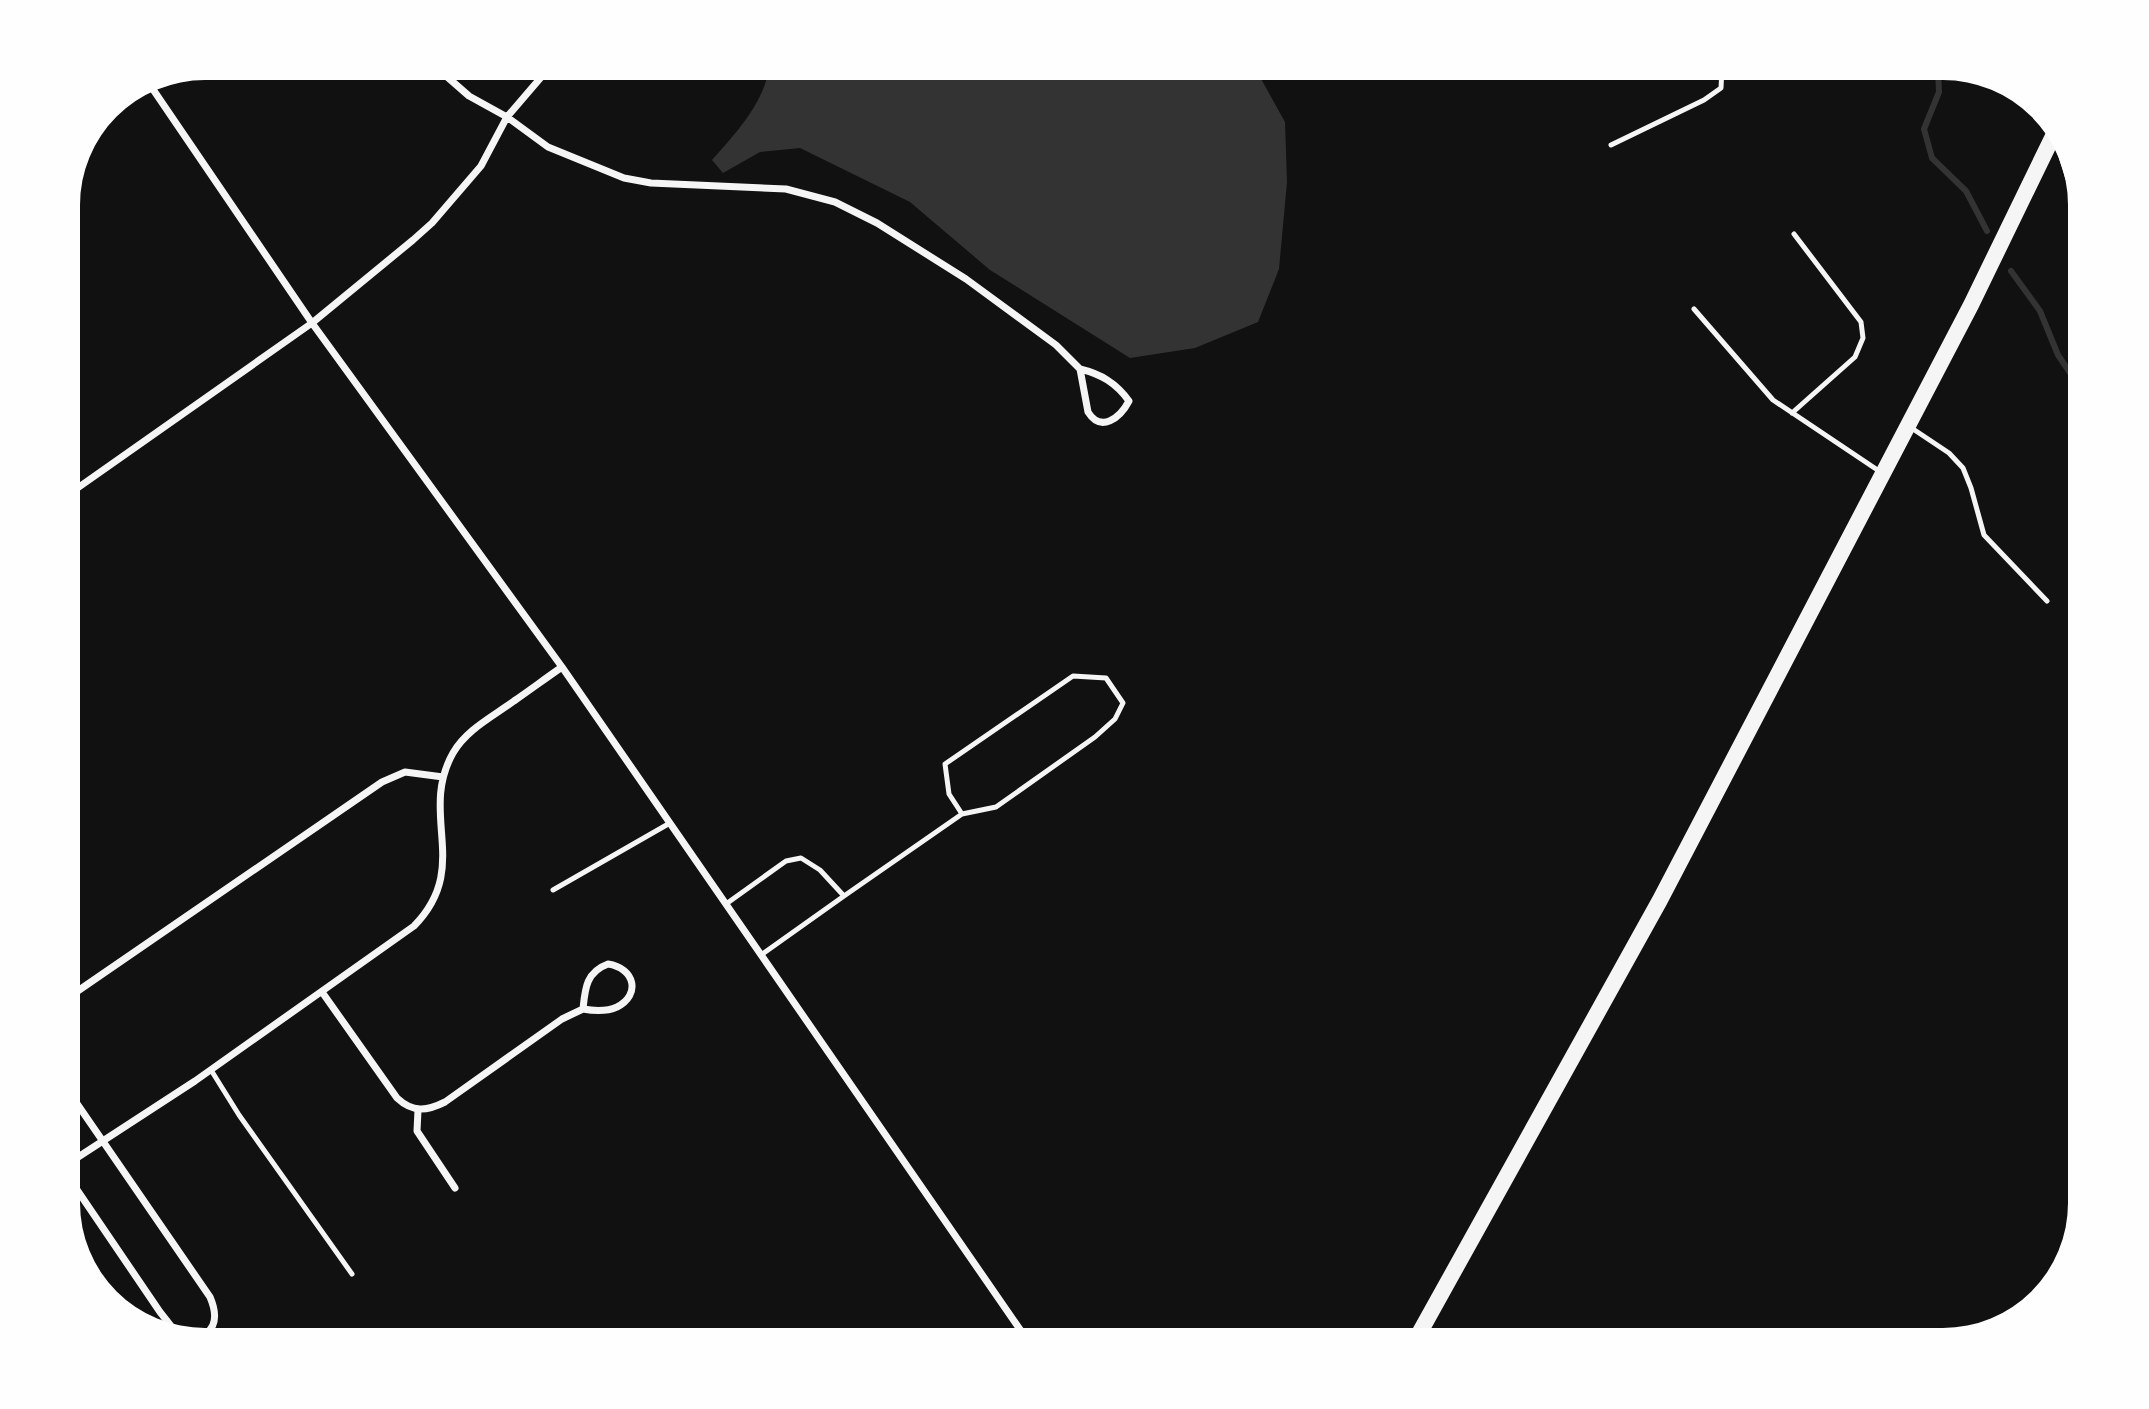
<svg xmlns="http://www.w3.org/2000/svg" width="2149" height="1409" viewBox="0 0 2149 1409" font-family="Cabin,sans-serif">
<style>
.water{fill:#333}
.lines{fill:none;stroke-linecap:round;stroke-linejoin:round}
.stream{stroke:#333;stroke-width:6}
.service{stroke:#f5f5f5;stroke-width:5}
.minor{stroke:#f5f5f5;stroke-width:7}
.primary{stroke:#f5f5f5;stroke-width:16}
</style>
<rect width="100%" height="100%" fill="#111"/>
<path class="water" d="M769 68H1255L1285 122 1287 182 1279 269 1258 322 1195 348 1130 358 990 270 910 202 800 148 760 152 723 173 712 160C735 134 764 103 769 68Z"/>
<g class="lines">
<path class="stream" d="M1938 68 1939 92 1924 129 1932 158 1966 191 1987 231
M2011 271 2040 311 2058 355 2081 389"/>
<path class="service" d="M1998 85 2035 108
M2056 141 2070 185 2081 241
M1611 145 1704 100 1721 88 1722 68
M1694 309 1773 400 1882 473
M1792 413 1855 357 1863 338 1861 322 1794 234
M1910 427 1949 453 1963 468 1971 488 1984 535 2047 601
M553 890 670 823
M844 896 962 814 949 794 945 764 1073 676 1106 678 1123 703 1115 719 1095 737 996 807 962 814
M726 904 786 861 801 858 820 870 844 896 761 955
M211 1070 239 1115 352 1274"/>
<path class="minor" d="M437 68 469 96 507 117 548 147 624 178 651 183 786 189 835 202 877 223 966 279 1056 345 1080 369
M148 82 312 323 562 667 1028 1341
M1080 369C1101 374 1116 383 1129 401 1120 418 1101 433 1088 412Z
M69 494 312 323 413 240 432 223 481 166 507 117 549 68
M608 964C635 968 641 995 617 1007 606 1012 594 1011 583 1009 585 989 586 972 608 964Z
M322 992 397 1098C413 1113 427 1111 445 1102L562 1019 583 1009
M69 997 382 782 405 772 443 777
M69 1092 210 1297C219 1318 216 1339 187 1335
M418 1110 417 1131 455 1188
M69 1163 195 1081 414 926C472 867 418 815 453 753 466 730 492 717 514 701 530 690 546 678 562 667
M69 1178 160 1312 171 1326 182 1334"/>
<path class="primary" d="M1415 1341 1660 900 1971 305 2056 130"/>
</g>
<path d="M0 0H2149V1409H0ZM205 80H1943A125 125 0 0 1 2068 205V1203A125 125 0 0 1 1943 1328H205A125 125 0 0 1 80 1203V205A125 125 0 0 1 205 80Z" fill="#fefefe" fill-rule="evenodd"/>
</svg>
